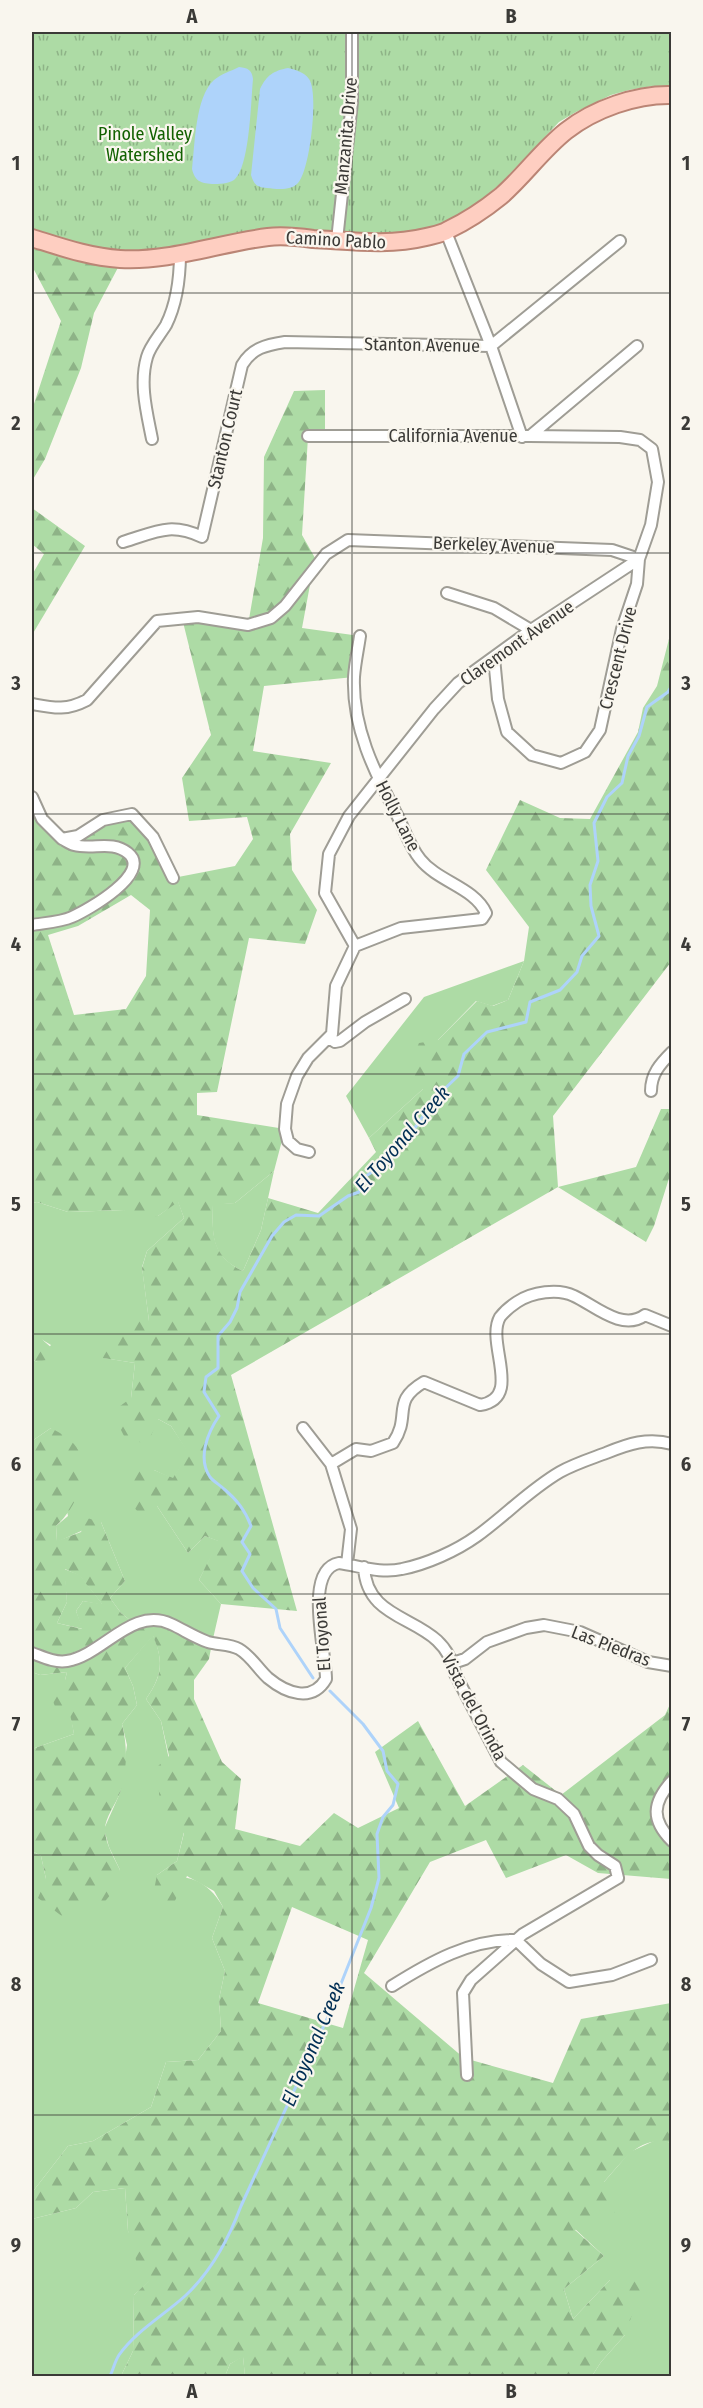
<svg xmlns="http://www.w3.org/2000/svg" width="703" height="2408" viewBox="0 0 703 2408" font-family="'Fira Sans Condensed',sans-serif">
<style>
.grass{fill:#addba5}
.forest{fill:url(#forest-firs);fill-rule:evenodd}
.park{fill:url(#park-tufts)}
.water{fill:#aed3fa}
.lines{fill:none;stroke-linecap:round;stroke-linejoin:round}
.stream{stroke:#aed3fa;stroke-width:3}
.street-casing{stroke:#9f9d95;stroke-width:14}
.primary-casing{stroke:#ba8575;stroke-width:20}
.street{stroke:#fff;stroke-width:10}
.primary{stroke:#fecec1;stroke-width:16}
.grid{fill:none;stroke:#3b3a37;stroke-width:1.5;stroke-opacity:0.55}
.labels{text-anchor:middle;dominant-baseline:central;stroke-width:4.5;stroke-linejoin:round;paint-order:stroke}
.park-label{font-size:18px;fill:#126101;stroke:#f9f6ee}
.street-label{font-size:18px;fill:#3b3a37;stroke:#f9f6ee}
.water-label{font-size:20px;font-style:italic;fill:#002e54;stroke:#f9f6ee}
.neatline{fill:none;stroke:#3b3a37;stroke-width:2}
.grid-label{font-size:20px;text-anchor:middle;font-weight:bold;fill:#3b3a37}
</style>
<defs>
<pattern id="forest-firs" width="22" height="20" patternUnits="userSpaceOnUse" patternTransform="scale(1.5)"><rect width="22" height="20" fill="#addba5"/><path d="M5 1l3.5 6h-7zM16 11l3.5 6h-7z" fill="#8eb387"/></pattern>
<pattern id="park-tufts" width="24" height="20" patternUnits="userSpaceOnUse" patternTransform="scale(1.5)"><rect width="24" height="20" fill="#addba5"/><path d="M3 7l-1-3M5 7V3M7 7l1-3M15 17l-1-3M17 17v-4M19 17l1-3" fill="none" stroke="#8eb387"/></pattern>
</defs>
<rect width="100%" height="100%" fill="#f9f6ee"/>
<path class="grass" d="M524 961 508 1000 492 1006 476 1001 438 1040 423 1089 369 1138 346 1096 424 997Z
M274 1171 261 1230 243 1271C211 1256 212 1236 213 1204L235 1203Z
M178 1201 184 1218 147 1251 142 1267 149 1321 104 1358 135 1363 131 1398 158 1419 171 1426 189 1453 173 1479 154 1470 157 1506 188 1553 205 1536 219 1541 199 1580 221 1604 212 1643 144 1621 135 1624 121 1613 110 1598 125 1581 101 1522 57 1542 56 1526 68 1516 51 1428 32 1441V1359L37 1362 51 1345 36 1336 32 1324V1203L37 1202 68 1212 124 1210 158 1216Z
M64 1569 80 1575 103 1605 83 1601 76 1611 83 1629 57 1623 67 1602Z
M153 1635C164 1662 162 1676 146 1699L161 1721 184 1832 177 1861 157 1875C189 1876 206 1878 223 1907L212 1938 225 1971 219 1999 221 2031 198 2060 166 2062 151 2107 93 2141 68 2146 34 2190 32 2200V1851L41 1856 46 1879 81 1903 120 1870 109 1847 104 1829 120 1793 127 1745 122 1724 137 1705 133 1686 125 1668Z
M32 1672 40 1675 67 1672 65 1680 74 1734 32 1749Z
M658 2139 671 2143V2376H592L601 2362 625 2335 610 2280 573 2319 564 2289 604 2256 575 2229 604 2182 630 2152Z
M125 2188 128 2231 153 2278 134 2295 133 2351 121 2376H32V2219L76 2208 93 2192Z
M243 2356 245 2376H225L230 2364Z"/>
<path class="forest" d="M32 32 122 260 94 313 81 368 45 459 32 481V410L61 321 32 266Z
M325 390V436L308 437 302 535 319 565 312 574 302 628 360 636 354 677 264 686 253 751 331 763 290 834 292 870 317 910 305 944 249 938 217 1092 197 1093V1115L285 1129 274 1171 235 1203 213 1205C212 1236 212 1256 243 1271L261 1230 268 1198 318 1213 376 1152 369 1138 423 1089 405 1075 419 1043 438 1040 477 1001 493 1006 508 1000 524 961 529 927 486 870 520 800 560 818 590 819 638 732 643 708 657 686 671 631V962L553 1116 558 1187 636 1167 661 1109H671V1172L654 1226 646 1242 558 1187 231 1375 297 1611 221 1604 199 1580 218 1541 205 1536 188 1553 157 1506 141 1516 130 1502 126 1472 154 1470 173 1478 188 1453 171 1426 158 1419 147 1445 124 1436 112 1412 131 1398 135 1363 103 1358 105 1337 138 1321H149L142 1268 147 1251 184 1218 178 1202 158 1216 137 1223 124 1210 68 1212 37 1202 32 1203V797L62 839 132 814 173 878 235 866 253 839 247 817 189 821 182 778 211 735 182 618 248 625 263 538 264 457 294 391ZM131 895 150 910 146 976 126 1009 74 1015 48 935 78 926Z
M32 508 85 546 32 635V575L44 554 32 544Z
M32 1324C37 1339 51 1345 61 1357L37 1362 32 1359Z
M51 1428C58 1432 66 1436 71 1441 96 1464 77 1508 56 1526L57 1541 81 1532 87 1518 101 1522 125 1581 110 1598 121 1613 135 1624 170 1612 190 1623 212 1643 209 1659 194 1680V1699L222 1762 241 1779 235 1829 300 1846 334 1813 358 1828 399 1808 375 1752 418 1721 465 1806 523 1765 561 1795 665 1715 671 1702V1781L656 1807 671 1841V1879L598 1873 566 1855 506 1878 486 1840 430 1862 364 1973 464 2058 553 2083 581 2019 671 2003V2143C640 2134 623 2161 604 2182L615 2212 575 2230 604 2256 564 2289 573 2319 610 2280H644L625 2335 601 2362 592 2376H245L243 2357 230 2364 225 2376H121L133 2351 134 2295 152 2278 137 2264 128 2231 125 2188 93 2192 76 2208 32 2219 34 2190 68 2146 93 2141 151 2107 166 2062 198 2060 221 2031 219 1999 225 1971 212 1938 223 1907 214 1891 187 1876 171 1909 153 1895 157 1875 177 1861 184 1833 161 1818 157 1767 169 1756 161 1721 146 1699C162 1676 164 1662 153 1636L125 1668 133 1686 137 1705 122 1724C128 1748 127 1770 120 1793 116 1804 104 1819 105 1831 106 1845 114 1857 120 1870L116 1888 102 1905 81 1903V1915L67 1920 38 1898 46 1879 41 1856 32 1851V1749L74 1734 70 1714 56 1709 49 1691 65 1680 67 1672 40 1675 32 1672V1441ZM65 1569 80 1576 102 1604 83 1601 76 1611 82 1629 57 1623 67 1602ZM292 1907 368 1940 343 2028 258 2003Z"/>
<path class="park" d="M32 32H671V86H653L629 90 611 95 576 112 559 122 501 183 480 201 442 225 418 231 394 236 294 237 150 258 32 238Z"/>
<path class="water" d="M239 67C248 68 252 70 253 79 251 99 250 168 234 180 228 184 219 184 212 184 200 183 195 181 192 169 195 145 195 97 214 80 221 74 231 71 239 67Z
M288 68C296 70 304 72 309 79 319 92 310 171 298 183 291 191 277 189 267 188 257 187 254 185 251 175L260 89C267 75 273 71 288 68Z"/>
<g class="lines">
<path class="stream" d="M313 1678 280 1628 276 1609 253 1588 242 1571 250 1554 242 1542 251 1526C245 1510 237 1500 224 1489 220 1485 213 1481 210 1477 197 1458 208 1432 219 1416L204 1392 206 1377 218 1368V1336L230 1322 237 1308 240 1292 272 1236 284 1222 296 1215 319 1216 348 1196 359 1192 366 1176 389 1161 417 1125 435 1098 458 1076 464 1054 487 1032 526 1022 530 1002 560 990 577 972 582 956 599 936 591 906 590 885 598 861 594 823 607 797 622 783 628 756 639 736 647 707 668 692 672 685
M110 2376C113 2370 115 2361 119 2355 136 2331 164 2315 185 2296 211 2272 229 2238 241 2206L327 2019 371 1908 379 1878 377 1834 383 1817 393 1805 398 1784 387 1771 383 1751 363 1724 330 1691"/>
<g class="street-casing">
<path id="street" d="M446 232 491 346 522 437
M337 240 352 102V32
M308 436H530L637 346
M152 439C147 413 139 384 147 357 150 346 160 335 166 325 177 303 180 277 180 253
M123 542C156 532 170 522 202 537L242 365C252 348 266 345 285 342L491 346 620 241
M447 593 494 608 531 630
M32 704C54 708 66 711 87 700L157 621 198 617 248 625 271 618 285 606 326 554 348 540 612 550 639 559 637 584 622 629 600 730 585 752 561 763 532 755 507 732 498 699 494 658
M32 797 42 819 62 839 78 836 103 820 132 814 153 837 173 878
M32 925C44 923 61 922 72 917 88 910 153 873 128 853 112 840 93 850 74 845 70 844 66 841 62 839
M355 946 325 893 329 854 349 816 434 709 458 683 531 630 639 559 651 525 658 482 652 449 640 440 620 437 530 436
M329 1038 335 1042 340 1041 365 1022 405 999
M651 1091C651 1074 660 1064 672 1052
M309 1152 297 1149 288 1141 285 1129 287 1104 297 1076 308 1058 332 1034 336 986 355 946 401 928 482 919 486 913C474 887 438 882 420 859 410 847 404 829 397 815 374 771 352 727 354 677 355 663 358 650 360 636
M303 1428 331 1464 351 1529 347 1564
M331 1464 356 1449 371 1451 393 1443C412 1415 390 1402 424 1382L480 1405C524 1398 485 1343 500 1317 504 1312 511 1306 517 1302 532 1292 558 1288 574 1296 594 1305 622 1332 645 1315L672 1326
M364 1567C367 1630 444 1612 455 1674L501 1762 533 1789 558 1799 574 1814 589 1846 598 1855 615 1866 618 1878 523 1934 471 1980 463 1993 467 2075
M32 1653C43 1657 55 1663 67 1661 103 1655 132 1606 171 1624 184 1630 194 1637 208 1642 218 1645 230 1644 239 1649 251 1656 258 1669 268 1678 286 1693 312 1703 326 1679 326 1651 303 1570 339 1563 360 1566 381 1574 402 1569 427 1564 456 1551 477 1536 505 1516 529 1490 560 1472 574 1464 590 1459 606 1453 628 1444 648 1437 672 1444
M453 1663 465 1659 487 1642 526 1628 544 1625 580 1632 648 1662 672 1666
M672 1781C652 1803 651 1820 672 1841
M392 1986C430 1962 471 1939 516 1940L541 1964 569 1982 612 1975 651 1960"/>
</g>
<g class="primary-casing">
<path id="primary" d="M32 238C61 247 89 257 120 259 169 262 219 243 268 237 283 235 299 237 313 239 352 241 389 246 426 237 434 235 442 234 448 230 467 221 485 209 501 196 524 176 542 150 566 131 594 109 636 94 672 95"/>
</g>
<use href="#street" class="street"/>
<use href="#primary" class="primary"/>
</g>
<path class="grid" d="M352 32V2376M32 293H672M32 553H672M32 814H672M32 1074H672M32 1334H672M32 1594H672M32 1855H672M32 2115H672"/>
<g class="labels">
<g class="park-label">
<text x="145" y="134">Pinole Valley<tspan x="145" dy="21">Watershed</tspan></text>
</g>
<g class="street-label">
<text transform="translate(346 136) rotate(-85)">Manzanita Drive</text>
<text transform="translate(336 240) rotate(3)">Camino Pablo</text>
<text transform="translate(422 345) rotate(1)">Stanton Avenue</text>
<text x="453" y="436">California Avenue</text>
<text transform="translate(225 439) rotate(-77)">Stanton Court</text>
<text transform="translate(494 545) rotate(2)">Berkeley Avenue</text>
<text transform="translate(517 643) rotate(-35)">Claremont Avenue</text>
<text transform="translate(618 658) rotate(-76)">Crescent Drive</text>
<text transform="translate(398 816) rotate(63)">Holly Lane</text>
<text transform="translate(322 1634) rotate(-94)">El Toyonal</text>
<text transform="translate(611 1646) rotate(21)">Las Piedras</text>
<text transform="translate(474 1707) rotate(62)">Vista del Orinda</text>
</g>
<g class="water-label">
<text transform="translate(402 1139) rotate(-49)">El Toyonal Creek</text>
<text transform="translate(313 2044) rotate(-67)">El Toyonal Creek</text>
</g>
</g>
<rect width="703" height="2408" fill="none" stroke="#f9f6ee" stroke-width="66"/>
<rect x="33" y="33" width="637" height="2342" class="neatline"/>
<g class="grid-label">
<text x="192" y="23">A</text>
<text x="511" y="23">B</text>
<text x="16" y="170">1</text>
<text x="686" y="170">1</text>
<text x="16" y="430">2</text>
<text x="686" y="430">2</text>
<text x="16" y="690">3</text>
<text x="686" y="690">3</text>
<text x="16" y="951">4</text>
<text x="686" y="951">4</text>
<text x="16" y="1211">5</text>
<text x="686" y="1211">5</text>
<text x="16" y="1471">6</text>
<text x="686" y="1471">6</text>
<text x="16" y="1731">7</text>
<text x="686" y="1731">7</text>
<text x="16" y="1991">8</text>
<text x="686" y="1991">8</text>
<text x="16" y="2252">9</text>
<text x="686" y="2252">9</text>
<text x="192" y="2398">A</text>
<text x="511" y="2398">B</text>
</g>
</svg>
